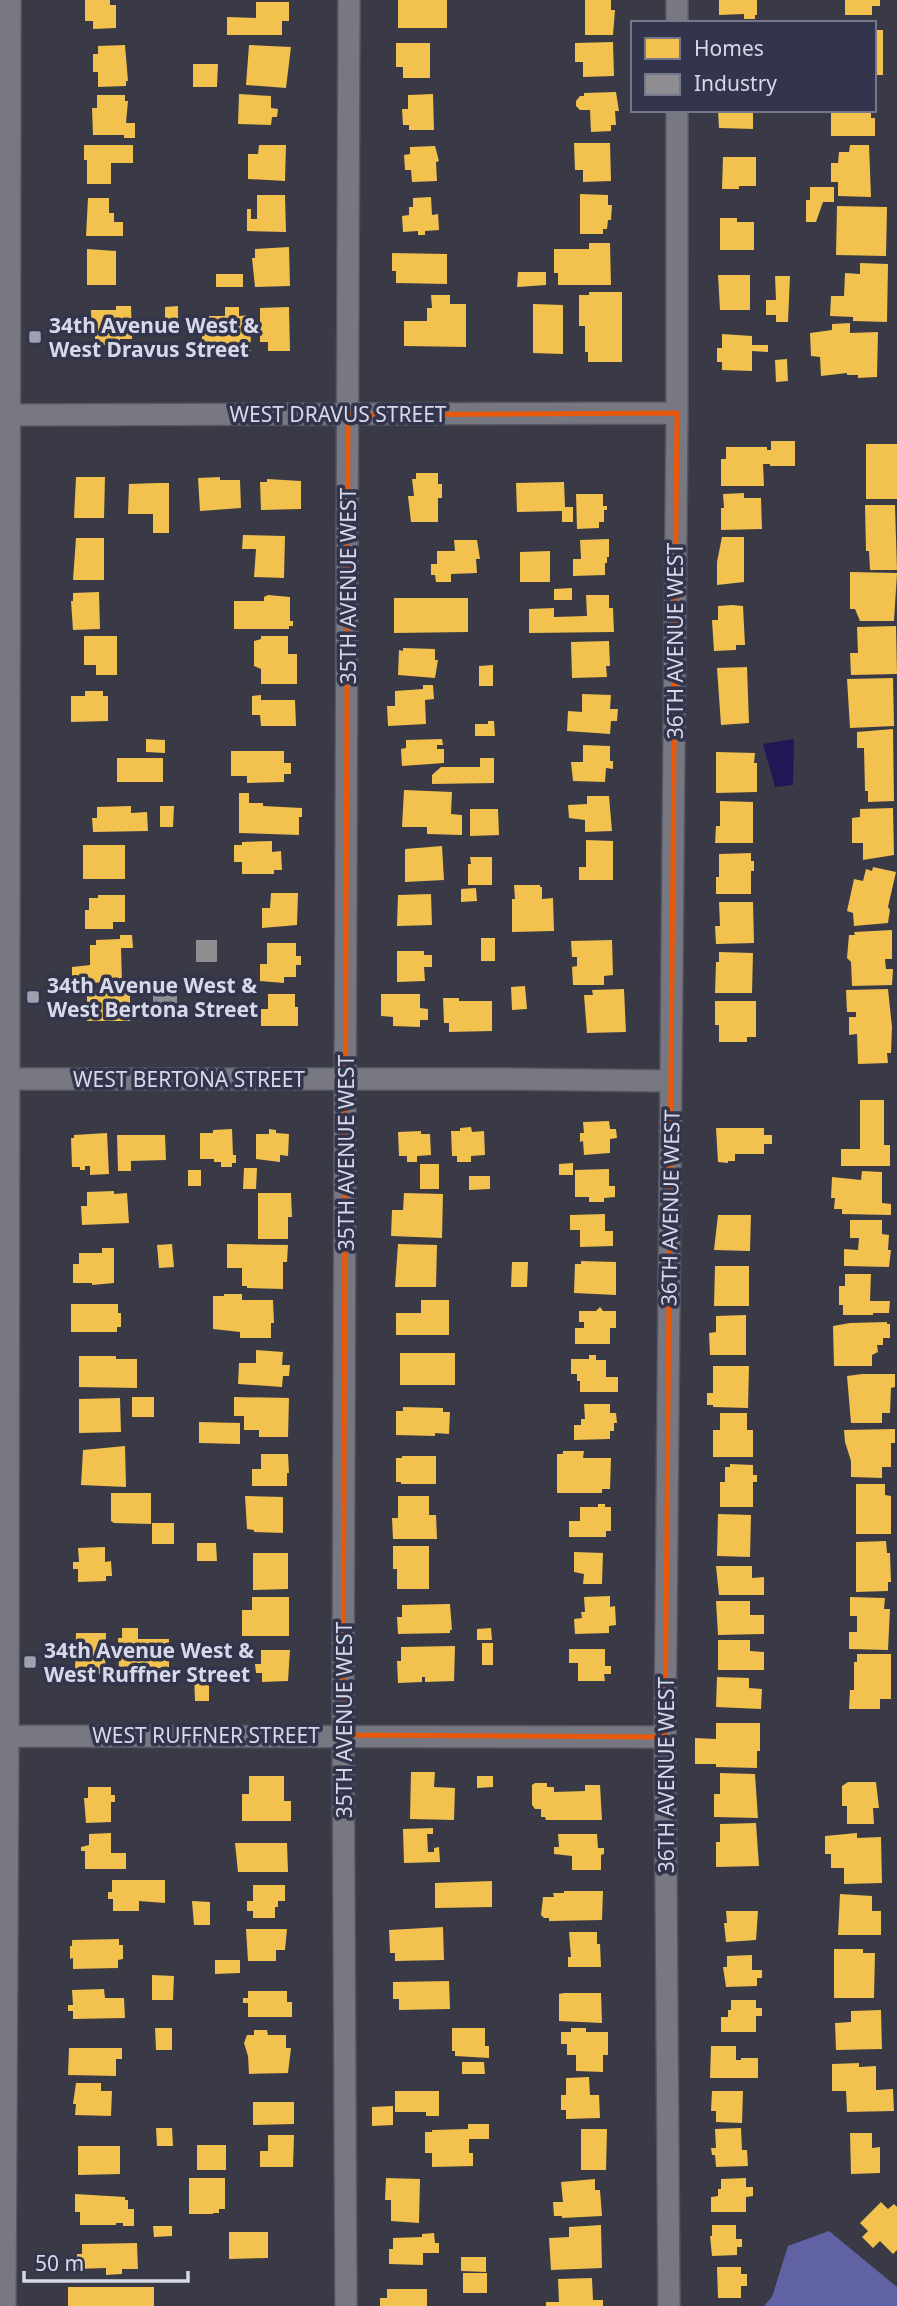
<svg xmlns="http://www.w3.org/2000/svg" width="897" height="2306" viewBox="0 0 897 2306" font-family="'Noto Sans',sans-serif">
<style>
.forest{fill:#6162a3}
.water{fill:#201855}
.homes{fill:#f2c14e}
.industry{fill:#8d8d92}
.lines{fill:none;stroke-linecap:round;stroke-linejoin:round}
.minor-casing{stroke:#555661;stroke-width:24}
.minor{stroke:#777882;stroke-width:21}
.marked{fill:none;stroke:#e8590c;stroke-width:5;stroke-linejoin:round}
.poi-dot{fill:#a0a1af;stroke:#33354c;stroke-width:2.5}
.labels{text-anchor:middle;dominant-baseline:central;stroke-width:7;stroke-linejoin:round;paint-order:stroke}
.poi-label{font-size:21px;font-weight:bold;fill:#d7d9e8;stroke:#33354c;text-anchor:start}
.street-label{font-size:21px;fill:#d7d9e8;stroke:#33354c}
</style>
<rect width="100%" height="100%" fill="#393a46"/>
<path class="forest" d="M829 2231 897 2287V2306H764L772 2297 788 2246Z"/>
<path class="water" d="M794 739 793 785 775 787 763 744Z"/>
<path class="homes" d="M85 0H110V5H116V28L93 29V21H85Z
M398 0H447V28H398Z
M585 0H611V10H615L613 35H585Z
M719 0H757V15H755V19H744V14L719 15Z
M845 0H880V6H872V15H845Z
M256 2H289V21H282V35H227V17L256 18Z
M874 30H883V75H874Z
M613 42 614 76 583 77V62H575V43Z
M396 43H430V78H403V67H396Z
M125 45 128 81H126V86L98 87V72H93V54H98V46Z
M249 45 291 47 286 88 246 85Z
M193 64H218L217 87H193Z
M616 92 619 111H615L616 125H611V131L591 132 590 110H580L576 106V101L580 96H584V93Z
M239 94 271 96V108L278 109 277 117H272L271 125 238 124Z
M433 94 434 130H409V125H403L402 109H408V95Z
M97 95H125V101H128L126 123H135V138H124V135H93L92 108H97Z
M718 110H753V129L719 128Z
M831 110H871V118H875V136H831Z
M574 143H610L611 181 583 182V170H575Z
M84 145H133V163H111V184H87V160H84Z
M259 145H286L285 181 248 179V154H258Z
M850 145H869L871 197 838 196V182H831V163H838L839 152H849Z
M435 146 439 161 436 162 437 181 412 182 411 170H405L404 155 410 154V147Z
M723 157H756V186H739V189H722Z
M810 187H834V202H823L816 222H806V200H810Z
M580 194 608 195V205H612L611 220H608L607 229H603V234H580Z
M257 195H285L286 232 247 231V209H251V219H257Z
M431 197 432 215 438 214 439 230 425 231V235H418V231L403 232 402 216 409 215V207H413V198Z
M88 198H109V213H114V222H123V236H86Z
M837 206 887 207 886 256 836 255Z
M720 218H737V222H754V250H720Z
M589 243H610L611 285H558V273H554V249H589Z
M289 247 290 286 255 287 252 258H255V249Z
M87 249 116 251V285H87Z
M392 253 447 254V284L396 283V271H392Z
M860 263 888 264 887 322 853 321V317L830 316 831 296H844L845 273 860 274Z
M518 272H546V285L517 287Z
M216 274H243V287H216Z
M718 275H750V310H720Z
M775 276H790L788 322H776V315H766V300H776Z
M589 292H622V362H588V352H585V326H579V295H589Z
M431 295H450V304H466V347L404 346V321H427V308H432Z
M533 304 563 305V354L533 353Z
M116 306H131L132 339H120V345H95V334H92L91 310H116Z
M178 306V326H165V307Z
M225 307H239V316L250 315 251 351 202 352V316H225Z
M289 307 290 351H268V342H260V308Z
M850 323V333L878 332 877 377 858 378V375H847V373L821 376 820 357 811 356 810 333 832 330V324Z
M722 334 752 336V345H768V352L752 351V371L722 370V362H717V348H722Z
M787 359 788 381 776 382 775 360Z
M771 441H795V466H770V464H763L764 486H721V459H726V447H767V450H771Z
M866 444H897V499H866Z
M416 473H438V484H442V498H438V522H411L408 496H414L412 479H416Z
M76 477H105L104 518H74Z
M220 477V480H240L241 508 200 511 198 478Z
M267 479 301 481V509L261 510 260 482H267Z
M564 482 565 507H573V522H562V511L517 512 516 483Z
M157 483H169V533H153V514H128L129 484Z
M744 493V498H761L762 529 721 530V508H724L723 494Z
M576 494H603V506H607V510H604V522H599V528L577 529Z
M865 505H895L897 570H870L869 551H866Z
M243 535 285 536 284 578 254 577 256 549H242Z
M722 537H744V582L717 585V562Z
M76 538H104V580H73Z
M609 539V557H607V563H605V575L573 576V559H581L580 540Z
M454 540H477L480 559H476L477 573 451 574V582H436L435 575H431V564H437V551H455Z
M550 551V582H520V552Z
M850 572 897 573 894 621H860L855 609H850Z
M572 588V600H554V589Z
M99 592 100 629 73 630 71 601H73V593Z
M268 595 290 597V621H293V626H289V629H234V601H264V597Z
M586 595H609V608H613L614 632 529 633V609L554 608V617L587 616Z
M394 598H468V632L394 633Z
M732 605 743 606 745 645H736V650L714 651 712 620H718V606Z
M896 626 897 674 851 675 850 653H858L857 627Z
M84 636H117V675H96V665H84Z
M261 636H288V654H297V684H261V669L254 666V641L261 639Z
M609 641 610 666H606L607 677 572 678 571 642Z
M403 648 435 649V660H438L435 678 398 675 399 650 403 651Z
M493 665V686H479V666Z
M747 667 749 723 721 725 717 668Z
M893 678 894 726 850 728 847 679Z
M423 685H433L434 699 425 700 426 724 388 726 387 706H395V691L423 689Z
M85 691H103V696H108V721L71 722V696H85Z
M582 694 611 695 610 709H618L617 721H611L610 734 567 731 568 711 582 712Z
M261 695V700H295L296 726H261L260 715H252V696Z
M488 721H494L495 736H475V724H488Z
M893 729 894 801 868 802V791H865L864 748H857V732Z
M146 739 165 740V753L146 752Z
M442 739 443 745H437V749H444V763L402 766 401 749 406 748V740Z
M583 745 610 746V761H613V769L606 768 605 782 573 781 571 762H583Z
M231 751H284V763H291V774H284V782L247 783V776H231Z
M716 752 755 753 754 763H757V792L716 793Z
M117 758H163V782H117Z
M480 758H494V783L432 784V775L441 767H480Z
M404 790 452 792 451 814 462 815V835L427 834V827H402Z
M239 793H249V803H263V806L302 808V817H299V835L239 833Z
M587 796H609L612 831 585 832V820L569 818 568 805 587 804Z
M720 801 753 802V843H715L716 826H720Z
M131 806V813L147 812 148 831 93 832 92 818H97V807Z
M160 806H174L173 827H160Z
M893 808 894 855 863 860V843H852V818L860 817V809Z
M470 809H498L499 835 470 836Z
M586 840 613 841V880H579V867H586Z
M272 841V852L281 851 282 870H274V874H242V862H234V845H242V842Z
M83 845H125V879H83Z
M442 846 444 880 405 882V849Z
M751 853V861H754V871H751V894H716V877H719V854Z
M470 857H492V885H468V864H471Z
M873 867 896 872 888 907 890 910 888 923 854 926 853 913 847 911 854 879 863 881 866 869 872 871Z
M514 885H540V887H542V899L553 898 554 931 512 932V899H515Z
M476 888 477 901 461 902V889Z
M271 893H298L297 925 262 928V908H270Z
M431 894 432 925 397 926 398 895Z
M98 895H125V922H113V929H85V910H89V898H98Z
M719 902H753L754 943 716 944 715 926H720Z
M892 930V959H885L886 969H893L892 985 852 986 851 962 847 958 849 935H855L854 932Z
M120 935H132L133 948H121L122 982 81 983V981H72V967L90 965V945H96V940L120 939Z
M481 938H495V961H481Z
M612 940 613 975 604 976V985H573L572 967 577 966V957H572L571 941Z
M267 943H296V956H301V965H296V977H284V983L260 981V964H267Z
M397 951H424V955H432V967H424L425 981 397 982Z
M719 952 753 953 752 993H715L716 962H719Z
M525 986 527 1009 512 1010 511 987Z
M624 989 626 1032 587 1033 584 995H593L592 990Z
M888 989 892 1027 891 1053H887L888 1063 858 1064 857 1034 849 1035V1017H856V1012H847L846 990Z
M87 990 130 991V1021H87Z
M268 994H295V1007H298V1026H261V1009H268Z
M381 994H420V1008L428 1009V1020H420V1027L393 1026V1017L381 1016Z
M443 998H459V1001H492V1031L449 1032V1023H444Z
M715 1001H756V1037H747V1042H719V1025H715Z
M860 1100H884V1145H890V1166H841V1149H860Z
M609 1121 610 1129H616L617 1138 610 1139V1153L584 1155 583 1141 580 1142V1133H584L583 1122Z
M471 1127 472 1132 484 1131 485 1155 471 1156V1162H457V1156H452L451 1131H460V1128Z
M716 1128H764V1135H772V1144H764V1154H735V1161H728V1163L718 1162Z
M232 1129 233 1155H236V1163H232V1167H221V1162H214V1159H200V1133H213V1130Z
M269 1129 276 1130V1133L289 1134 288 1156 280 1155V1162L256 1159V1134H269Z
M421 1131V1134H430L431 1155 417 1156V1162H407V1156H399L398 1132Z
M107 1133 109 1174 90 1175V1166H85V1170H80V1167H72L71 1138H74V1135Z
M117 1135H165L166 1160 131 1161V1171H118Z
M573 1163V1175H559V1164Z
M420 1164H439V1189H420Z
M244 1168H257L256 1189H243Z
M609 1169V1186H615V1197L604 1198V1202H589V1197H575V1170Z
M188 1170H201V1186H188Z
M862 1171 882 1172V1203L891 1204V1215L842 1214V1209H834L835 1198H831L832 1177 861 1180Z
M469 1176H490V1189L469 1190Z
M114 1191V1194L127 1193 129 1223 82 1225 81 1206H87V1192Z
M258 1193H291L292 1217H288V1239H258Z
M404 1193 443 1194 442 1238 391 1236 392 1210H403Z
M605 1214V1231H613V1246L580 1247V1230H570V1215Z
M718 1215H751L750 1251 714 1250Z
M850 1220H882V1234L889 1235 888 1250H891L889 1267 844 1266V1249L858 1250 859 1238H850Z
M172 1244 174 1267 159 1268 157 1245Z
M227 1244 288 1245 287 1262H283V1289L247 1288V1286H242V1268H227Z
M398 1244 437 1245 436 1287H395Z
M102 1248H114V1283L92 1285V1283H73V1264H79V1253H102Z
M581 1261 616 1262V1295L574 1293 575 1264H581Z
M512 1262H528L527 1287H511Z
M715 1266H749V1306H714Z
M845 1274H871L870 1301H890L889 1313H873V1315H843V1305H839V1286H845Z
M224 1294H242V1300H273L274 1323H271V1338H240V1332L213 1329V1296H224Z
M421 1300H449V1335H396V1313H421Z
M71 1304H118V1313H121V1327H117V1332H71Z
M600 1307 603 1311H616V1328H610V1344H575V1328H584V1322H579V1311H596Z
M746 1315V1355H710L709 1333 716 1332V1316Z
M887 1322V1324H890V1338H883V1345H877L878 1352 872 1355V1366H834L833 1326 850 1323Z
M256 1350 283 1352 282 1365H290L289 1376H283L282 1387 238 1384 239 1363H256Z
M400 1353H455V1385H400Z
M589 1355H596V1360H606V1377H618V1392H580V1381H577V1374H571V1359H589Z
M79 1356H116V1359H137V1388L79 1387Z
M713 1366H749L748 1408 713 1407V1405H707V1393H713Z
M862 1374H895V1387L891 1388 890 1413H882V1423H851L847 1376Z
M132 1397H154V1417H132Z
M234 1397 289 1398 288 1437H259V1430H244V1416H234Z
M120 1398 121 1432 79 1433V1399Z
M584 1404H610V1413H616L617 1423H614V1431H610V1439L574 1440V1425H581V1419H585Z
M403 1407 443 1408V1412H450L449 1434 435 1433V1436L396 1435V1411H403Z
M720 1413H747V1430H753V1457H713V1430H720Z
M199 1422 240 1423V1444L199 1443Z
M895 1429V1443H891V1467H882V1478L851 1477V1461L845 1442 844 1430Z
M125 1446 126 1487 81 1485 83 1450Z
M563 1451H584L583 1458H611L610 1489H602V1493H557V1454H563Z
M261 1454H288L289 1473H287V1486H252V1469H261Z
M402 1456H436V1484H401V1482H396V1458H402Z
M730 1464 753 1465V1475H757V1482H753V1507H720V1482H725V1467H730Z
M856 1484H885V1495L891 1496V1534H856Z
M111 1493H151V1524L114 1523 111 1521Z
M245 1496 283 1497V1533L254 1532V1530L247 1529Z
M398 1496H429V1515H436L437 1539H393L392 1518H398Z
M598 1504H605V1507H611V1531H606V1537H569V1521H580V1507H598Z
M718 1514 751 1515 750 1557 717 1556Z
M152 1523H174V1544H152Z
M886 1541 887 1553H890L891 1582H888V1591L856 1592V1542Z
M197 1543H216L217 1561H197Z
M393 1546H429V1589H397V1569H393Z
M105 1547V1562L111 1561 112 1576H106V1581L78 1582V1569H73V1562H79L78 1548Z
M574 1552 603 1553 602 1584H583L584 1574 574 1572Z
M253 1553H288V1589L253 1590Z
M716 1566H752V1578L764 1577V1595H719Z
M610 1596V1607L615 1606 616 1625 609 1626V1633L575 1634 574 1619 582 1618 581 1612H585L584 1597Z
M252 1597H289V1636H242V1610H252Z
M850 1597 885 1598 884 1609H890L888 1650 849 1649V1632H857V1616H850Z
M716 1601H750V1615H764V1634L718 1635Z
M450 1604 452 1630H450V1633L398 1634 397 1617H402V1605Z
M122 1628H138V1639H169V1668L119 1670 118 1638H122Z
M491 1628 492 1640H477V1629Z
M76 1633H106L105 1674H87L88 1671 75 1670Z
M718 1640H750V1651L764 1652V1670H718Z
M482 1643H493V1665H482Z
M455 1646 454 1681 425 1682V1677H422V1682L398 1683 397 1661H401V1647Z
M569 1649H605V1666H611V1674H604L605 1681H578V1663H569Z
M261 1650H290L288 1681 262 1682V1673H256L255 1664H261Z
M857 1654H891V1699H880V1709H849L850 1690H854V1662H857Z
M194 1673H206V1680H209V1701H195Z
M717 1677 749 1678V1688L762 1689 761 1709 716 1707Z
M716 1723H760V1751H757V1768L716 1767V1764H695V1738L716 1739Z
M411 1772H435L434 1787 455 1788 454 1820 410 1819Z
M720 1773 755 1774 758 1818 714 1817V1794H720Z
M249 1776H284V1801H291V1821H242V1794H249Z
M477 1776H493V1787L477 1788Z
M848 1782H876L879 1808H873L874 1824H847V1806H842V1786Z
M535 1783H547V1787H554V1792L585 1791V1785H600L602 1820H546L545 1817H541V1809H535L532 1805V1785Z
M88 1787H111V1795H115V1802H111V1822L86 1823 84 1798H88Z
M756 1823 759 1866 716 1867V1842H720V1824Z
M433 1828V1834H427L428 1852H434V1848L439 1847 440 1862 404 1863 403 1829Z
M111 1833V1853H126V1869H85V1851H81V1847L89 1845V1834Z
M857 1833V1838L881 1837 882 1883 844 1884V1868H831V1854H825V1836Z
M558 1834H597L598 1848H604V1854L601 1855V1870H572V1856L554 1854V1847H559Z
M235 1843H287L288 1872H238Z
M112 1880H165V1903L139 1901V1911H113V1899H108V1892H112Z
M492 1881V1907L435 1908V1883Z
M253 1885H285V1901H278V1907H275V1918H253V1911H247V1901H253Z
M564 1891H603L602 1920 549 1921V1918H544L541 1915 543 1897H554L553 1893H564Z
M840 1894 872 1896V1911H881V1935H838Z
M192 1901 210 1902V1925H194Z
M726 1911H758L756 1940 726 1942 724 1923H727Z
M443 1927 444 1960 395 1961V1953H390L389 1930Z
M246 1929H287L285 1950H276V1961H248Z
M569 1932H597V1944H600L601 1967H568V1957H571Z
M119 1939V1945H123V1959L118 1960V1968L73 1969V1958L70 1959V1946H72V1940Z
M834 1949H863V1953H875L874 1998H834Z
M752 1955V1970H762V1978H757V1986L726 1987 723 1967H727V1956Z
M215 1960H240V1973L215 1974Z
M152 1975 174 1976 173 2000H152Z
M449 1981 450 2009 399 2010V1999H393V1982Z
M104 1989 105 1998H124L125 2018 73 2019V2011H68V2005H73L72 1990Z
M248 1991H287V2002H292V2017H248V2003H243V1998H248Z
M564 1993H601L602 2023 559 2021V1994Z
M731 2000H756V2008H762V2016H756V2032H721V2017H728V2010H731Z
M881 2010 882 2049 836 2050 835 2023 851 2022V2011Z
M155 2028H172V2050H156Z
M452 2028H485V2046H489V2058L455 2056V2051H452Z
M571 2028H586V2032H608V2055H603V2072L576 2071V2055H567V2044H561V2032H571Z
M254 2030H267L268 2035H286V2048H291L288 2073 249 2074 248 2056 244 2043 247 2035H254Z
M711 2046H736V2060H741V2058H758V2078H710Z
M69 2048H122V2059H116V2076L68 2075Z
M462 2062H484L485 2074H462Z
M859 2063V2067L876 2066V2090L893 2089 894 2111 847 2112 846 2091H832V2064Z
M589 2077 590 2095H599L600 2118 566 2119V2110H561V2095H566V2078Z
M76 2083H101V2091H112L111 2116 75 2115 76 2104H73Z
M395 2091H439V2116H426V2112H395Z
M712 2091H743L742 2123 716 2122V2111H711Z
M253 2102H294V2124L253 2125Z
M393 2106V2125L372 2126V2107Z
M468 2124H489V2139H469V2153H473V2166L432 2167V2153H425V2132H432V2130L468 2129Z
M156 2128H172L173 2146H157Z
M741 2128 742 2150H747L748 2166 716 2167 715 2155H712L711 2148H716L715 2129Z
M581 2129H607L606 2170H581Z
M850 2133H872V2148L880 2147V2173L851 2174Z
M268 2135H294L293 2167H260V2151H268Z
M197 2145H226V2170H197Z
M78 2146H120V2174L78 2175Z
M189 2178H225V2209H219V2213H213V2214H189Z
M386 2178 420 2179 419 2223 391 2221V2200H385Z
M746 2178V2187H753V2196L746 2197V2212H711V2197L718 2196V2189H721V2179Z
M595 2179V2190H600L602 2216 562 2218V2216H554L553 2202H563L561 2182Z
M75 2194 125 2197V2200H128V2209H134V2226H123V2223H116V2225H80V2212H75Z
M881 2202 888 2209 894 2204 897 2207V2250L893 2254 880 2241 873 2248 862 2237 868 2231 860 2223Z
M601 2225 602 2268 551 2270 549 2238 569 2237V2227Z
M712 2225H736V2239H742V2247H737V2255L712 2256 710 2236H712Z
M153 2226H172V2236L154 2237Z
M229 2232H268V2258L229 2259Z
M434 2233 435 2243H439V2253H423V2265L389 2264V2249H393V2238L422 2237V2234Z
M137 2243 138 2269H122V2274L106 2275V2268L77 2269V2254H82V2244Z
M461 2257H486V2272L461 2271Z
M717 2267H741V2274H747V2286H741V2298H718Z
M463 2273H487V2293H463Z
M592 2278 593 2300H603V2306H546V2302H559L558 2279Z
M68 2287H154V2306H68Z
M387 2289H427V2306H380V2298H387Z"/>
<path class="industry" d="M196 940H217V962H196Z
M153 991H177V1017H153Z"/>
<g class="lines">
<g class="minor-casing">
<path id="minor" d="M677 23V0
M0 415 677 413
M0 1079H511L671 1081
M0 1736 665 1737
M5 2306 8 1736 10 0
M346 2306 343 1716 349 0
M669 2306 665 1737 677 413V110"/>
</g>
<use href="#minor" class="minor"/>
</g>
<path class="marked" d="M677 413 665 1737 343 1735 348 415Z"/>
<g class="poi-dot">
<rect x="28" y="330" width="14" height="14" rx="3.5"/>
<rect x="26" y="990" width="14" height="14" rx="3.5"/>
<rect x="23" y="1655" width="14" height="14" rx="3.5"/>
</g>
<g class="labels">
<g class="poi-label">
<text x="49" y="325">34th Avenue West &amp;<tspan x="49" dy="24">West Dravus Street</tspan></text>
<text x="47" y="985">34th Avenue West &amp;<tspan x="47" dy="24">West Bertona Street</tspan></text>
<text x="44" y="1650">34th Avenue West &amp;<tspan x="44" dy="24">West Ruffner Street</tspan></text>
</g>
<g class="street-label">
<text x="338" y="414">WEST DRAVUS STREET</text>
<text transform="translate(348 586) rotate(-90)">35TH AVENUE WEST</text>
<text transform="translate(675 641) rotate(-90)">36TH AVENUE WEST</text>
<text x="189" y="1079">WEST BERTONA STREET</text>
<text transform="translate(346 1153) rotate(-90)">35TH AVENUE WEST</text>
<text transform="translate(670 1208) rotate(-89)">36TH AVENUE WEST</text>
<text transform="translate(344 1720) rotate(-90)">35TH AVENUE WEST</text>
<text x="206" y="1735">WEST RUFFNER STREET</text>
<text transform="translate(666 1775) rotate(-90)">36TH AVENUE WEST</text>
</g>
</g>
<rect x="631" y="21" width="245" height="91" fill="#33354c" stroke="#75778a" stroke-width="2"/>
<rect x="645" y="38" width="35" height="21" fill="#f2c14e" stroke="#75778a" stroke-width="2"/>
<text x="694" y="56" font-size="21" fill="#d7d9e8">Homes</text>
<rect x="645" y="74" width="35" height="21" fill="#8d8d92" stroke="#75778a" stroke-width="2"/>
<text x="694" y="91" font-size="21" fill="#d7d9e8">Industry</text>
<path d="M24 2271v10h164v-10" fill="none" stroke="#d7d9e8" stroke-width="3.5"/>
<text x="35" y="2271" font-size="21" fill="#d7d9e8" stroke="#33354c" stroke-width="5" paint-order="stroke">50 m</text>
</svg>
